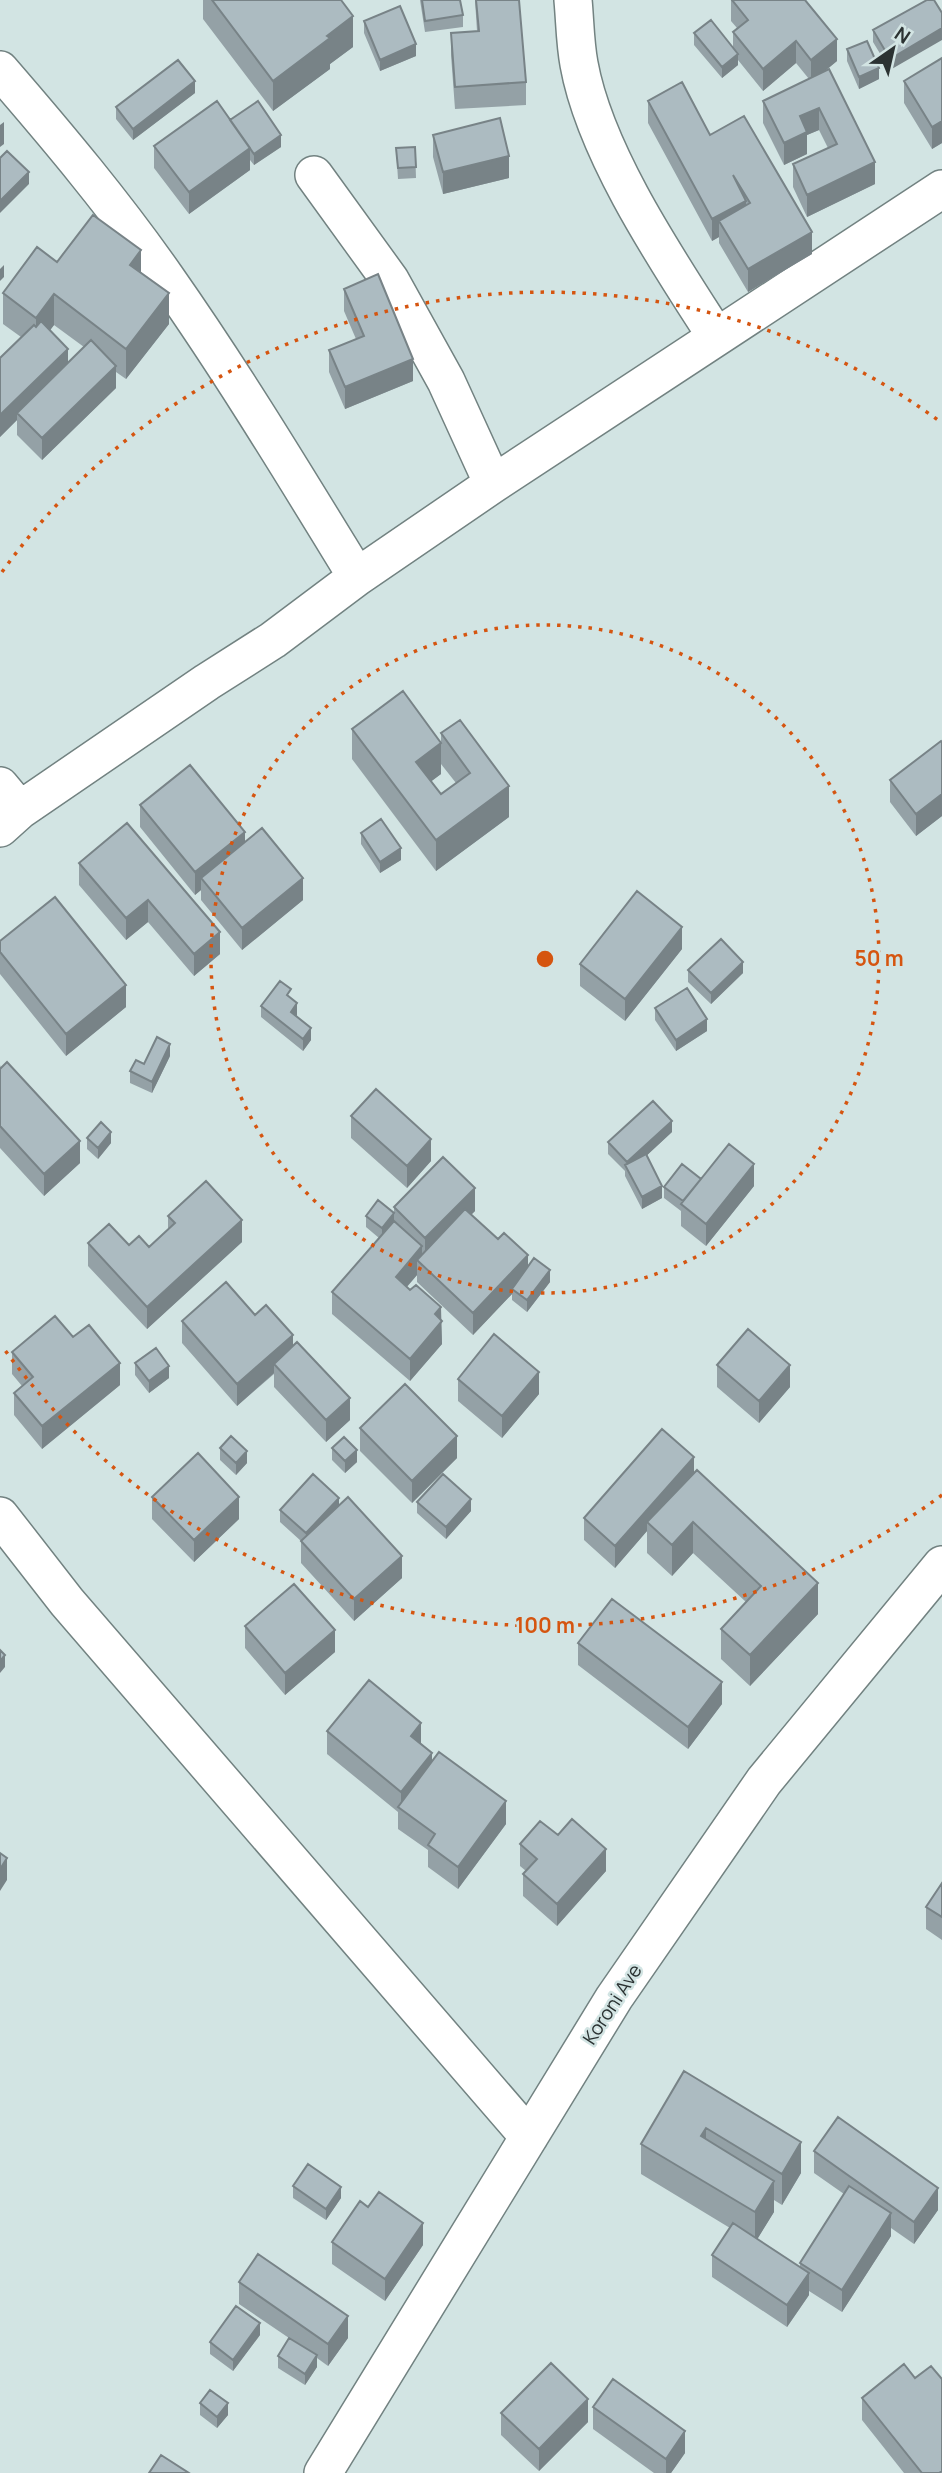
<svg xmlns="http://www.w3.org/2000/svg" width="942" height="2473" viewBox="0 0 942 2473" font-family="Manrope,sans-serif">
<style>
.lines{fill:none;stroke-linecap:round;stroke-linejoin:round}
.street-casing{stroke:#728281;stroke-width:40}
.street{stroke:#fff;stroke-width:37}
.wall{fill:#94a1a6;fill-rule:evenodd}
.shaded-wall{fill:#788387}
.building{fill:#acbbc1;stroke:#788387;stroke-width:2}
.ring{fill:none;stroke:#d55510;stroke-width:3.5;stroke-dasharray:3.5 7}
.labels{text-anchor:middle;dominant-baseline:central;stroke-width:5;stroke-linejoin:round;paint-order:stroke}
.street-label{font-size:19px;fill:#2b3232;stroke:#d2e4e3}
.centre{fill:#d55510;stroke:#d2e4e3;stroke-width:3.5}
.ring-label{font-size:21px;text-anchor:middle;font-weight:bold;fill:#d55510;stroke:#d2e4e3;stroke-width:5;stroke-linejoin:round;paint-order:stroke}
</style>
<rect width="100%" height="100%" fill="#d2e4e3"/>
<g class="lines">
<g class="street-casing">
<path id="street" d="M573 0C575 21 575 43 579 64 595 153 667 260 716 336
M0 70C58 137 115 205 166 278 234 375 295 476 357 577
M314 175 390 280 446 381 493 484
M0 786 20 810
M0 828 20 810 207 682 273 640 357 577 493 484 942 189
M0 1516 67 1602 529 2137
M323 2473 614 1998 764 1781 942 1565"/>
</g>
<use href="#street" class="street"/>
</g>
<path class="wall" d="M203 0H341L353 47 330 64V69L273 111 203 19Z
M420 0H460L463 15V27L425 32Z
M475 0H519L526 82V105L455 109 451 55V33L477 31Z
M731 0H805L837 61 824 72 875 184 807 217 793 187V164L828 148 819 130 807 135V154L784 165 763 123V101L809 79 796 63 763 91 738 60V65L722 78 694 45V33L733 47V32L737 28 731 21Z
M927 0 890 70 873 42V30Z
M364 21 416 56 380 71 364 33Z
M847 49 879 79 859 89 847 61Z
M942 58V143L932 149 904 103V81Z
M195 93 133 140 116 119V107Z
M648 101 710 135 812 254 748 292 719 243V237L712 241 648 123Z
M230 120 281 147 254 165 250 160V170L189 214 154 168V146Z
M433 135 509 178 443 194 433 157Z
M415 147 416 178 398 179 396 148Z
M57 262 141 272 169 324 126 379 116 372V388L42 460 17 435V420L0 437V358L21 337 3 324V293ZM54 325 84 347 68 363 50 330Z
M344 289 413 381 345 409 329 372V350L356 339 344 311Z
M352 729 441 743V733L509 817 436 871 352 759ZM441 764 456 783 441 794 431 781 441 774Z
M942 742V816L916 836 890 802V780Z
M140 805 245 842 303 900 242 950 201 900V890L195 895 140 827Z
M127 823 220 954 194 976 148 922 126 940 79 885V863Z
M361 833 401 860 380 873 361 844Z
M0 941 126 1007 66 1056 0 974Z
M682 949 625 1021 580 986V964Z
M688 970 743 973 711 1004 688 982Z
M291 998 297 1015 296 1016 311 1040 303 1051 261 1017V1006Z
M655 1008 707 1031 676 1051 655 1020Z
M170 1056 152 1093 130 1083V1071Z
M0 1065 1 1068 80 1163 44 1196 0 1148Z
M351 1116 431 1161 407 1188 351 1138Z
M672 1132 647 1155 662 1198 642 1209 625 1176V1171L608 1154V1142Z
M87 1138 111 1143 98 1159 87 1149Z
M701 1179 754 1186 706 1246 681 1226V1211L664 1198V1187Z
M394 1207 475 1211 471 1215 528 1267 550 1282 527 1312 512 1300V1294L473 1335 417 1282V1275L407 1287 441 1320 442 1344 410 1381 332 1314V1292L379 1238 366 1227V1216L394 1221Z
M168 1216 242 1242 147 1329 88 1266V1243L149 1247 168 1229Z
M255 1315 293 1346 350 1420 326 1442 274 1387V1374L237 1406 182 1343V1321Z
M73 1337 120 1385 42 1449 14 1415V1393L22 1386 12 1374V1352Z
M135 1363 169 1378 149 1393 135 1375Z
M717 1365 790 1387 759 1423 717 1387Z
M458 1379 539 1394 502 1438 458 1401Z
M360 1428 457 1458 412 1503 360 1451Z
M220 1448 247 1463 236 1475 220 1460Z
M332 1448 357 1462 345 1473 332 1460Z
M694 1473 818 1614 750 1686 721 1659V1629L746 1602 693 1553 672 1576 647 1553V1531L615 1568 584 1540V1518Z
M152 1497 239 1519 194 1562 152 1519Z
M417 1502 471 1511 446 1539 417 1513Z
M339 1506 402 1578 354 1621 301 1563V1541L280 1522V1510Z
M245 1626 335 1652 285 1695 245 1648Z
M578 1643 722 1704 688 1749 578 1665Z
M327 1731 421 1745 432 1760 506 1824 458 1889 428 1867V1850L398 1829V1812L327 1754Z
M558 1835 606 1871 557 1926 523 1896V1874L526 1871 520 1866V1844Z
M942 1883V1940L926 1929V1907Z
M684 2071 801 2173 782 2205 774 2200V2212L757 2239 800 2267V2263L844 2194 814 2173V2151L938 2210 914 2244 891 2228V2236L842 2312 809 2291V2295L787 2327 712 2277V2255L730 2228 641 2174V2144Z
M293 2186 341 2198 326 2220 293 2198Z
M332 2242 423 2245 385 2301 332 2264Z
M239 2282 348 2338 328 2366 317 2358V2367L305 2385 278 2368V2356L289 2338 239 2304Z
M260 2335 233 2371 210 2354V2342Z
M915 2378 942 2473H904L862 2420V2398Z
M200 2403 228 2415 217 2428 200 2415Z
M593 2407 685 2453 671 2473H654L593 2429Z
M501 2413 588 2422 539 2471 501 2435Z"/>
<path class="shaded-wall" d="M353 16V47L330 64V69L273 111V81L327 36Z
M942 28V40L890 70V59Z
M837 39V61L811 82V60Z
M796 41V63L763 91V69Z
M416 44V56L380 71V60Z
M738 54V65L722 78V67Z
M879 68V79L859 89V77Z
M195 81V93L133 140V129Z
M819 108V130L807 135V154L784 165V143L800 116Z
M942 121V143L932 149V127Z
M4 122V144L0 147V125Z
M281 135V147L254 165V154Z
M250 148V170L189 214V192Z
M509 156V178L443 194V172Z
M875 162V184L807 217V195Z
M29 172V184L0 213V201Z
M746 201V223L719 221V237L712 241V219Z
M812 232V254L748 292V269Z
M141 250V281L130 265Z
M4 265V277L0 281V269Z
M169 293V324L126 379V349Z
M54 294V325L36 349V318Z
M68 349V371L17 413V420L0 437V415Z
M413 359V381L345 409V387Z
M116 366V388L42 460V438Z
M441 743V774L416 793V762Z
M509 786V817L436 871V840Z
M942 794V816L916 836V814Z
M245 832V854L201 878V890L195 895V872Z
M401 848V860L380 873V862Z
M303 878V900L242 950V928Z
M148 900V922L126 940V918Z
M682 927V949L625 1021V999Z
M220 932V954L194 976V954Z
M743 962V973L711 1004V993Z
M126 985V1007L66 1056V1034Z
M297 1003V1015L291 1023V1012Z
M707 1019V1031L676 1051V1040Z
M311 1028V1040L303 1051V1039Z
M170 1044V1056L152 1093V1082Z
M672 1121V1132L629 1172 627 1169V1162Z
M111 1132V1143L98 1159V1148Z
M431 1139V1161L407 1188V1166Z
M80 1141V1163L44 1196V1174Z
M754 1164V1186L706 1246V1224Z
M662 1186V1198L642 1209V1197Z
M475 1188V1211L425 1260V1238Z
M394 1213V1224L382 1240V1228Z
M242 1220V1242L147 1329V1307Z
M422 1246V1266L417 1260V1275L396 1299V1277Z
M528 1255V1277L512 1289V1294L473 1335V1313Z
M550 1270V1282L527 1312V1300Z
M441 1307 442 1344 410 1381V1359L435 1314Z
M293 1335V1357L274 1364V1373L237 1406V1384Z
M120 1363V1385L42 1449V1426Z
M790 1365V1387L759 1423V1401Z
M169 1366V1378L149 1393V1381Z
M539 1372V1394L502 1438V1416Z
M350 1398V1420L326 1442V1420Z
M457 1436V1458L412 1503V1481Z
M357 1450V1462L345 1473V1461Z
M247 1451V1463L236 1475V1463Z
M694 1457V1479L647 1522V1531L615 1568V1546Z
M239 1497V1519L194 1562V1540Z
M339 1498V1509L306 1545V1533Z
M471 1499V1511L446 1539V1527Z
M693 1522V1553L672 1576V1545Z
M402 1556V1578L354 1621V1599Z
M818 1583V1614L750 1686V1655Z
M335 1630V1652L285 1695V1673Z
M5 1655V1667L0 1673V1661Z
M722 1682V1704L688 1749V1727Z
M421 1723V1745L411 1736Z
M432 1753V1775L401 1809V1792Z
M506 1801V1824L458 1889V1867Z
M606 1849V1871L557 1926V1904Z
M7 1858V1880L0 1891V1869Z
M706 2128V2159L701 2136Z
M801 2142V2173L782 2205V2174Z
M774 2181V2212L755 2243V2212Z
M341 2187V2198L326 2220V2209Z
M938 2188V2210L914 2244V2222Z
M891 2213V2236L842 2312V2290Z
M423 2223V2245L385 2301V2279Z
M809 2273V2295L787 2327V2305Z
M348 2316V2338L328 2366V2344Z
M260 2323V2335L233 2371V2360Z
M317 2355V2367L305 2385V2374Z
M588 2399V2422L539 2471V2449Z
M228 2403V2415L217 2428V2417Z
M685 2431V2453L671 2473H666V2459Z"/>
<path class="building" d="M212 0H341L353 16 327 36 330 38 273 81Z
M422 0H460L463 15 425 21Z
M476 0H519L526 82 455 87 451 33 479 31Z
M732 0H805L837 39 811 60 796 41 763 69 733 32 748 20Z
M927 0H934L942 13V28L890 59 873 30Z
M400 6 416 44 380 60 364 21Z
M711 20 738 54 722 67 694 33Z
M867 41 879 68 859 77 847 49Z
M942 58V121L932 127 904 81Z
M178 60 195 81 133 129 116 107Z
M829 69 875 162 807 195 793 164 837 144 819 108 800 116 807 132 784 143 763 101Z
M682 82 710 135 744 116 812 232 748 269 719 221 750 203 733 175 746 201 712 219 648 101Z
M217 101 250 148 189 192 154 146Z
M258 101 281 135 254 154 230 120Z
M500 118 509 156 443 172 433 135Z
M415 147 416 167 398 168 396 148Z
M7 151 29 172 0 201V158Z
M93 215 141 250 130 265 169 293 126 349 54 294 36 318 3 293 37 247 57 262Z
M378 274 413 359 345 387 329 350 364 336 344 289Z
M41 321 68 349 0 415V358L34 325 36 327Z
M91 340 116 366 42 438 17 413Z
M403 691 441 743 416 762 441 794 470 773 441 733 460 720 509 786 436 840 352 729Z
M941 741 942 742V794L916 814 890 780Z
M190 765 245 832 195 872 140 805Z
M381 819 401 848 380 862 361 833Z
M127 823 220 932 194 954 148 900 126 918 79 863Z
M262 828 303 878 242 928 201 878Z
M637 891 682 927 625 999 580 964Z
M55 897 126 985 66 1034 0 952V941Z
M721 939 743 962 711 993 688 970Z
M280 981 291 989 287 995 297 1003 291 1012 311 1028 303 1039 261 1006Z
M687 988 707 1019 676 1040 655 1008Z
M157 1037 170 1044 152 1082 130 1071 136 1060 144 1064Z
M7 1062 80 1141 44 1174 0 1126V1069Z
M376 1089 431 1139 407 1166 351 1116Z
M653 1101 672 1121 627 1162 608 1142Z
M101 1122 111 1132 98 1148 87 1138Z
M729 1144 754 1164 706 1224 681 1204Z
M646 1154 662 1186 642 1197 625 1165Z
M443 1157 475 1188 425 1238 394 1207Z
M682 1164 701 1179 683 1201 664 1187Z
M206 1181 242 1220 147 1307 88 1243 109 1224 129 1245 139 1236 149 1247 175 1223 168 1216Z
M378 1200 394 1213 382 1228 366 1216Z
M465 1209 498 1239 504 1233 528 1255 473 1313 417 1260Z
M394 1221 422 1246 396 1277 410 1290 416 1285 441 1307 435 1314 442 1321 410 1359 332 1292Z
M534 1258 550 1270 527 1300 512 1289Z
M226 1282 255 1315 266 1305 293 1335 237 1384 182 1321Z
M55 1316 73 1337 89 1325 120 1363 42 1426 14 1393 33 1377 12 1352Z
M748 1329 790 1365 759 1401 717 1365Z
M494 1334 539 1372 502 1416 458 1379Z
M297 1342 350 1398 326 1420 274 1364Z
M156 1348 169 1366 149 1381 135 1363Z
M405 1384 457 1436 412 1481 360 1428Z
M662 1429 694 1457 615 1546 584 1518Z
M231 1436 247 1451 236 1463 220 1448Z
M344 1437 357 1450 345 1461 332 1448Z
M198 1453 239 1497 194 1540 152 1497Z
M697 1470 818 1583 750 1655 721 1629 761 1586 693 1522 672 1545 647 1522Z
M313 1474 339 1498 306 1533 280 1510Z
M443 1474 471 1499 446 1527 417 1502Z
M348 1497 402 1556 354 1599 301 1541Z
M294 1584 335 1630 285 1673 245 1626Z
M612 1599 722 1682 688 1727 578 1643Z
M0 1650 5 1655 0 1661Z
M369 1680 421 1723 411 1736 432 1753 401 1792 327 1731Z
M439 1752 506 1801 458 1867 428 1845 435 1834 398 1807Z
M572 1819 606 1849 557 1904 523 1874 537 1859 520 1844 540 1821 558 1835Z
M0 1853 7 1858 0 1869Z
M942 1883V1917L926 1907Z
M684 2071 801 2142 782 2174 706 2128 701 2136 774 2181 755 2212 641 2144Z
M838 2117 938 2188 914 2222 814 2151Z
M308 2164 341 2187 326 2209 293 2186Z
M849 2186 891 2213 842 2290 800 2263Z
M379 2192 423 2223 385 2279 332 2242 360 2201 368 2207Z
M733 2223 809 2273 787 2305 712 2255Z
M258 2254 348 2316 328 2344 239 2282Z
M236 2306 260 2323 233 2360 210 2342Z
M289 2338 317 2355 305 2374 278 2356Z
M551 2363 588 2399 539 2449 501 2413Z
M904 2364 915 2378 931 2366 942 2379V2471L939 2473H922L862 2398Z
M613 2379 685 2431 666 2459 593 2407Z
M210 2390 228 2403 217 2417 200 2403Z
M161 2455 189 2473H149Z"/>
<g class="ring">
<circle cx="545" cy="959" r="334"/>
<path d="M942 1495A667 667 0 0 1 2 1346M2 572A667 667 0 0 1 942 423"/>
</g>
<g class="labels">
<g class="street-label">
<text transform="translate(612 2004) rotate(-57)">Koroni Ave</text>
</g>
</g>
<circle cx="545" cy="959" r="10" class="centre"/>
<g class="ring-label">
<text x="879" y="966">50 m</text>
<text x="545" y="1633">100 m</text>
</g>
<g transform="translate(893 49) rotate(34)" stroke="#d2e4e3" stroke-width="5" paint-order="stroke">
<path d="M0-5L12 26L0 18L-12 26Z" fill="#2b3232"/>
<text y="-10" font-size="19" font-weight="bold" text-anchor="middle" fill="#2b3232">N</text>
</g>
</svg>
